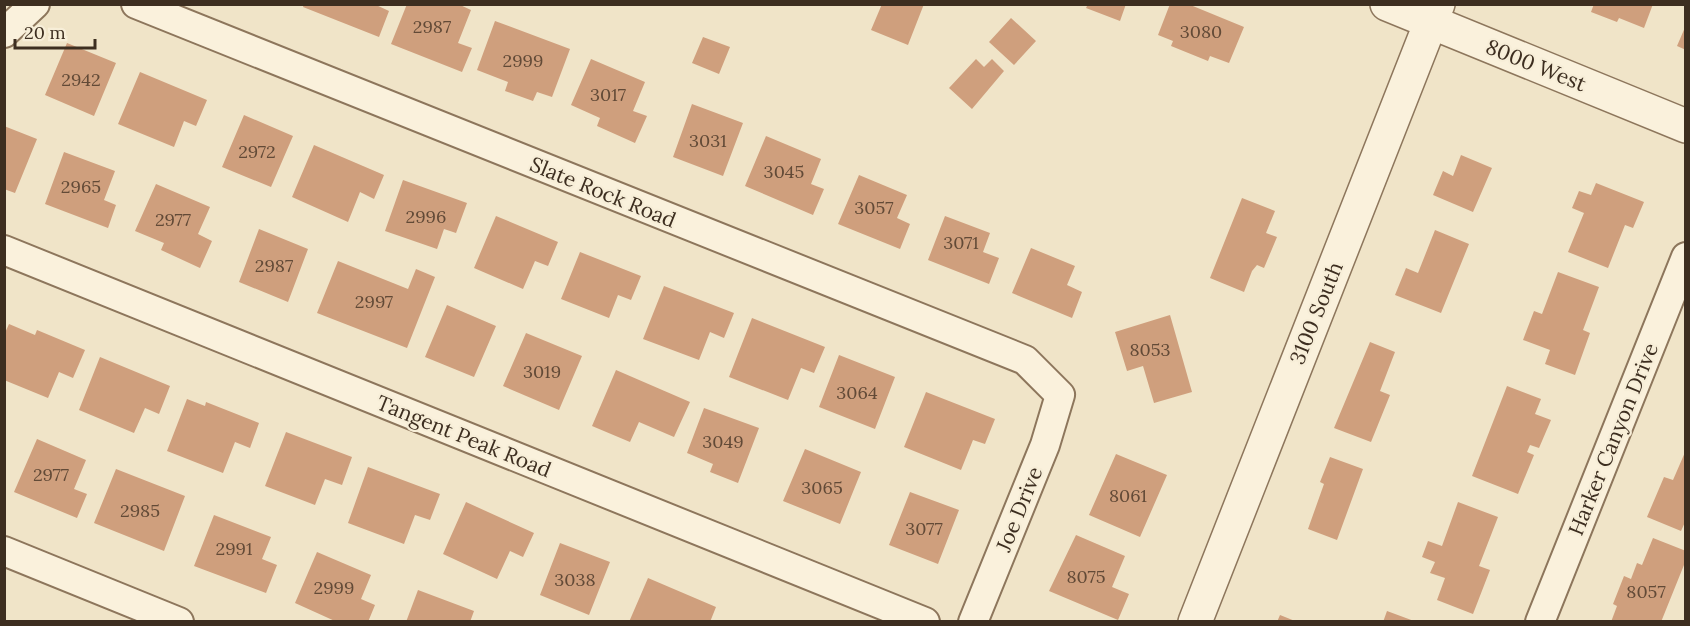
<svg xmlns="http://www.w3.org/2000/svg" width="1690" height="626" viewBox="0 0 1690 626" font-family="Lora,serif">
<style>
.building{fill:#cf9f7d}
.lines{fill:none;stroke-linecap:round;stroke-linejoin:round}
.minor-casing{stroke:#8d765c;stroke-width:32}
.tertiary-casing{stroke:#8d765c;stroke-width:36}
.minor{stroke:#faf1dc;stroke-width:28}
.tertiary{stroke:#faf1dc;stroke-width:33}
.labels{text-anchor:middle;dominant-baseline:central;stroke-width:4.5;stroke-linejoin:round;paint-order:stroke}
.number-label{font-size:18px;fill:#624a37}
.street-label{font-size:21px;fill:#3d2e20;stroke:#f7eed8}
</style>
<rect width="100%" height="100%" fill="#f0e4c8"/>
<path class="building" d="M304 4H374L389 11 379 37 303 7Z
M407 4H458L471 10 458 43 472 48 462 72 391 44Z
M882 4H924L908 45 871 30Z
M1088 4H1126L1120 21 1086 8Z
M1170 4H1188L1244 27 1229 63 1210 56 1208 61 1171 46 1173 41 1158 35Z
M1594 4H1653L1644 28 1619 18 1617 22 1591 12Z
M1011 18 1036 41 1014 65 989 42Z
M495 21 570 49 552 97 537 92 533 101 505 91 508 82 477 70Z
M1686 25V50L1677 46Z
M703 37 730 47 719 74 692 63Z
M67 43 116 63 94 116 45 95Z
M591 59 645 82 633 111 647 116 635 143 597 126 600 118 571 105Z
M976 59 984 67 992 59 1004 71 972 109 949 88Z
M140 72 207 100 196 126 184 121 174 147 118 124Z
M692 104 743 123 723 176 673 157Z
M244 115 293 136 271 187 222 167Z
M4 126 37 139 15 193 4 189Z
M766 136 821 159 811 184 824 189 813 215 745 186Z
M314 145 384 175 374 199 360 192 348 222 292 197Z
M64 152 115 171 104 200 116 205 108 228 45 204Z
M1461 155 1492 168 1473 212 1433 195 1443 171 1453 176Z
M859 175 907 195 897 218 910 224 900 249 838 224Z
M403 180 467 203 456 233 444 229 437 249 385 231Z
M1596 183 1644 202 1633 228 1625 225 1608 268 1568 252 1584 213 1572 208 1579 191 1591 195Z
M156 184 210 207 198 234 212 241 200 268 161 250 164 243 135 231Z
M1242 198 1275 211 1266 233 1277 237 1264 268 1257 265 1252 271 1244 292 1210 278Z
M496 216 558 242 548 266 535 261 523 289 474 268Z
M945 216 990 233 983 252 999 258 989 284 928 260Z
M259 229 308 249 288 302 239 282Z
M1435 230 1469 244 1441 313 1395 295 1406 268 1418 273Z
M1031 248 1075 266 1067 285 1082 292 1072 318 1012 293Z
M580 252 641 276 631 300 618 295 609 318 561 299Z
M338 261 408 289 416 269 435 277 407 348 317 313Z
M1558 272 1599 287 1583 330 1590 333 1575 375 1545 364 1550 350 1523 340 1534 311 1542 314Z
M664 286 734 313 724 338 710 332 699 360 643 339Z
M447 305 496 326 474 377 425 357Z
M1170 315 1192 392 1154 403 1143 366 1127 371 1115 332Z
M752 318 825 347 814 373 801 368 788 400 729 377Z
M9 324 35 335 37 330 85 350 73 378 59 372 48 398 4 380V335Z
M526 333 582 356 559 410 503 386Z
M1370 342 1395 352 1380 391 1390 395 1371 442 1334 428Z
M839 355 895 377 875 429 819 407Z
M100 357 170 386 159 414 145 408 134 433 79 410Z
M616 370 690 402 674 437 639 422 630 442 592 426Z
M1507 386 1541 399 1535 414 1551 420 1539 448 1530 445 1527 452 1534 455 1518 494 1472 476Z
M926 392 995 419 985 444 973 440 961 470 904 447Z
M187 399 205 406 206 402 259 423 250 448 235 442 223 473 167 451Z
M704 408 759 428 738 483 710 472 713 464 687 453Z
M286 432 352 457 342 485 325 479 315 505 265 486Z
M37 439 86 460 74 489 87 494 77 518 14 492Z
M805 449 861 472 840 524 783 501Z
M1686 450V520L1681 531 1647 517 1664 477 1673 480Z
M1116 454 1167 475 1140 537 1089 515Z
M1330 457 1363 469 1337 540 1308 529 1324 484 1320 482Z
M368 467 440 494 430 520 415 515 404 544 348 523Z
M116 469 185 496 164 551 94 523Z
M910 492 959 510 938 564 889 545Z
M466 502 534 533 523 557 510 551 497 579 443 554Z
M1458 502 1498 517 1479 566 1490 570 1473 614 1437 600 1445 578 1430 573 1435 562 1422 557 1428 541 1442 546Z
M214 515 271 537 262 559 277 565 266 593 194 566Z
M1076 535 1125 556 1112 587 1129 594 1118 620 1049 591Z
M1653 538 1686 551V560L1661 622H1611L1617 606 1613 604 1624 576 1631 579 1637 563 1642 565Z
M560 543 610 562 589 615 540 595Z
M317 552 371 575 361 599 375 605 368 622H337L295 603Z
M648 578 716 607 710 622H629Z
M418 590 474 611 470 622H406Z
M1387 611 1414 621V622H1383Z
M1280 615 1295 621V622H1277Z"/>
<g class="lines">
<g class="minor-casing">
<path id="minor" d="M136 4 1025 360 1060 395 1045 445 973 622
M4 33 35 4
M4 250 925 622
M4 551 179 622
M1540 622 1686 257"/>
</g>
<g class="tertiary-casing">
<path id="tertiary" d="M1387 4 1686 126
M1195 622 1438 4"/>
</g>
<use href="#minor" class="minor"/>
<use href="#tertiary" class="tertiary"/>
</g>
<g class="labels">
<g class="number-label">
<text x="432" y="26">2987</text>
<text x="1201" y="31">3080</text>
<text x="523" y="60">2999</text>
<text x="81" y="79">2942</text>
<text x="608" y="94">3017</text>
<text x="708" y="140">3031</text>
<text x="257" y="151">2972</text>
<text x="784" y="171">3045</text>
<text x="81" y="186">2965</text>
<text x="874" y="207">3057</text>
<text x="426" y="216">2996</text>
<text x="173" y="219">2977</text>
<text x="961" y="242">3071</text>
<text x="274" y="265">2987</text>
<text x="374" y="301">2997</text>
<text x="1150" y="349">8053</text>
<text x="542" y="371">3019</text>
<text x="857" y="392">3064</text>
<text x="723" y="441">3049</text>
<text x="51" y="474">2977</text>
<text x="822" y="487">3065</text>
<text x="1128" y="495">8061</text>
<text x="140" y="510">2985</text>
<text x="924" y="528">3077</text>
<text x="234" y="548">2991</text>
<text x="1086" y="576">8075</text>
<text x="575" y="579">3038</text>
<text x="334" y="587">2999</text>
<text x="1646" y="591">8057</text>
</g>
<g class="street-label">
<text transform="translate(1536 65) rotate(22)">8000 West</text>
<text transform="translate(603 192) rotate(22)">Slate Rock Road</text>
<text transform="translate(1316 313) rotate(-68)">3100 South</text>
<text transform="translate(464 436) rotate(22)">Tangent Peak Road</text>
<text transform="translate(1613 439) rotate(-68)">Harker Canyon Drive</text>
<text transform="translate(1019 509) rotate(-68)">Joe Drive</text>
</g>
</g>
<rect width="1690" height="626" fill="none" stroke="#3d2e20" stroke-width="12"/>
<path d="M15 39v9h80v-9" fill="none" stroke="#3d2e20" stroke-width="3"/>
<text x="24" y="39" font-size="18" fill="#3d2e20" stroke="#f7eed8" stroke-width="4.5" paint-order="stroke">20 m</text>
</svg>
